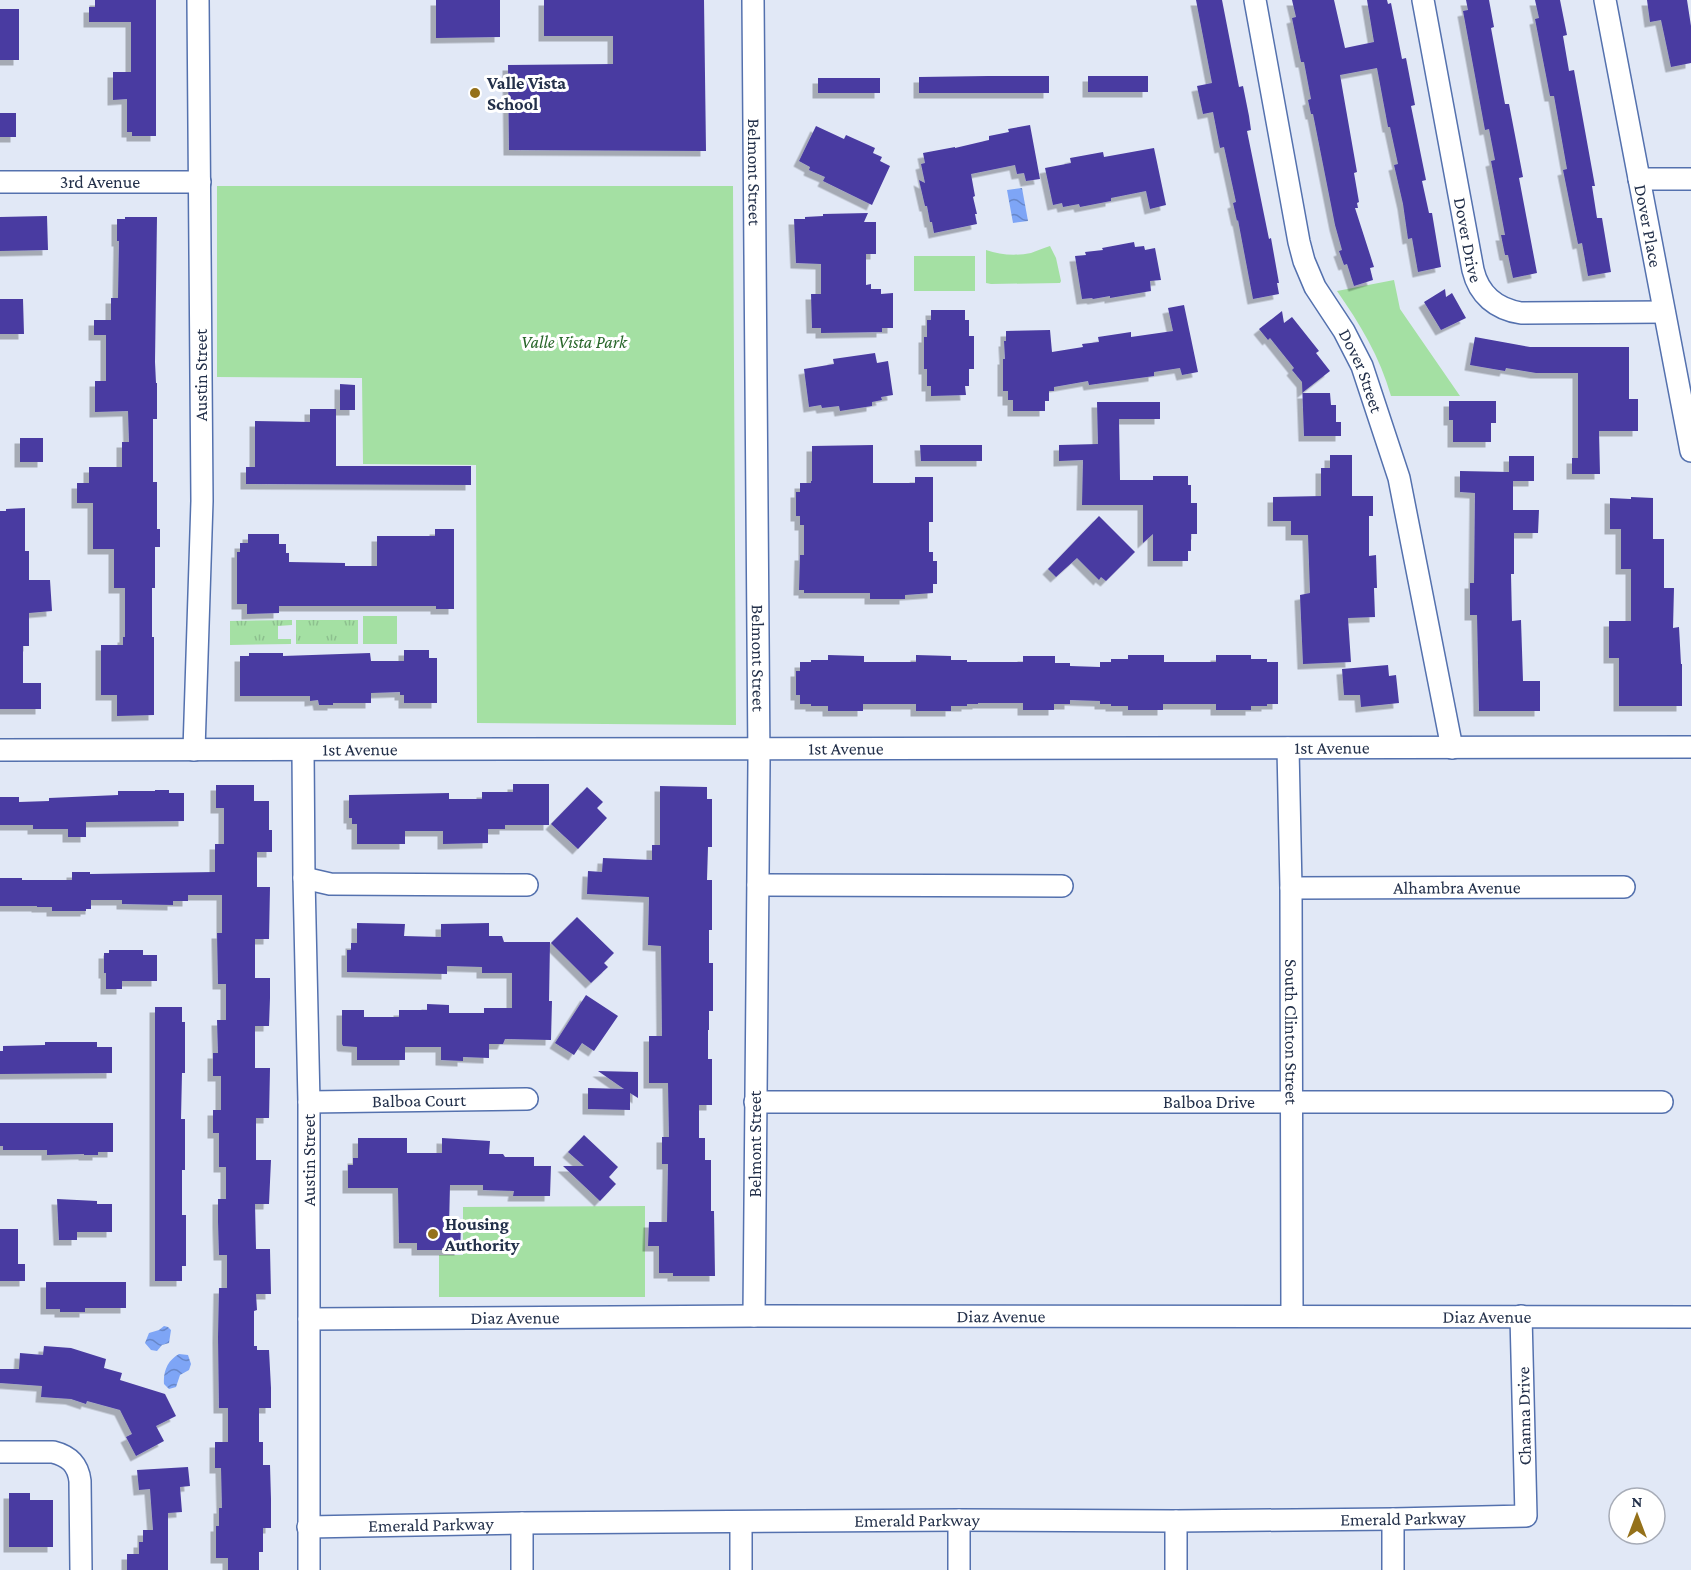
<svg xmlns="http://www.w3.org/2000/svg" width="1691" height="1570" viewBox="0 0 1691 1570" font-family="'Crimson Pro',serif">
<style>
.grass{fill:url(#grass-tufts)}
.green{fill:#a4e0a3}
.water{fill:url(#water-waves)}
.building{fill:#493ba1;filter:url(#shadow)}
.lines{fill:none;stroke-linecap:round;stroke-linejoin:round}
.minor-casing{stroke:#5471ae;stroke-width:24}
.minor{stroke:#fff;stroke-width:21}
.poi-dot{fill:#95711a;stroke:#fff;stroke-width:2}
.labels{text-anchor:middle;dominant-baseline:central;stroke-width:6;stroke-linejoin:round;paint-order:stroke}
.poi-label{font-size:18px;font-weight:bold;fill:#23304a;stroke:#fff;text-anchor:start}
.street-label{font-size:18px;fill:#23304a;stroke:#fff}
.park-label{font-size:18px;font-style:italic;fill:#28662a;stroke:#fff}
</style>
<defs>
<pattern id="grass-tufts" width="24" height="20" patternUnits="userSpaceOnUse" patternTransform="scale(1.5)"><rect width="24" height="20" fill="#a4e0a3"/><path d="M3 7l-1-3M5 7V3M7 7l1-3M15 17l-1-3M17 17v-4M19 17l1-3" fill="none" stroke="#8dc08e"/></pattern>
<pattern id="water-waves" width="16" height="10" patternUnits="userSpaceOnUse" patternTransform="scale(1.5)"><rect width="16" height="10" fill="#7ea5f6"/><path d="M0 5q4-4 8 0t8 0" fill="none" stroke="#6787c9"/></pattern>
<filter id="shadow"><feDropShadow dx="-5.5" dy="5.5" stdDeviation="0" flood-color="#0004"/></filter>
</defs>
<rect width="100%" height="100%" fill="#e1e8f6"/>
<path class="grass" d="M292 620V625L278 626V639H291V644L230 645V621Z
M296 620H358V644H296Z"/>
<path class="green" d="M217 186H733L736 725 477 723 476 465 363 464 362 378 217 377Z
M1050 246 1056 258 1061 281 1060 283 991 284 986 283V250C1000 255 1016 256 1031 253 1037 251 1043 248 1050 246Z
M914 256H975V291H914Z
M1394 280 1400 309 1460 396H1391C1380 357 1360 324 1337 291Z
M363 616H397V644H363Z
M645 1206V1297H439V1255H463V1207Z"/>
<path class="water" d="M1022 188 1028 221 1013 223 1007 190Z
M164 1326 168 1327 171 1330 169 1343 162 1345 157 1351 151 1350 145 1343 149 1333 159 1330Z
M179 1354 188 1355 191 1364 189 1370 180 1375 176 1387 169 1389 164 1384C163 1371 168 1360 179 1354Z"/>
<path class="building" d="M95 0H156V136H132V132H127V99L113 100V72H131V22H89V7H95Z
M436 0H500V37L436 38Z
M544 0H704L706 151 509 150 508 65 613 64V36H544Z
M1196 0H1222L1239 87 1243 86 1249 116 1251 130 1247 131 1269 239 1271 238 1279 283H1277L1279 294 1253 299 1238 220 1237 221 1233 203 1236 202 1224 147 1220 148 1213 112 1203 114 1197 86 1212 83Z
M1292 0H1334L1345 48 1374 42 1367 0H1387L1388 4 1391 3 1402 59 1406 58 1415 105 1411 106 1426 180 1422 181 1429 213H1432L1441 267 1418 272 1412 238 1408 239 1403 204 1394 165 1398 164 1390 127H1388L1377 68 1340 75 1357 172 1354 173 1359 202 1357 203 1358 208H1355L1374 267 1370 268 1373 280 1354 286 1347 264 1344 265 1339 251 1342 250 1335 225 1313 114H1311L1308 100 1311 99 1304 62H1301L1292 18 1296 17Z
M1466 0H1489L1494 27 1491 28 1505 104H1509L1523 177 1519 178 1537 273 1513 278 1508 255H1505L1501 235H1505L1491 161 1495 160 1489 129 1485 130 1463 11 1468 10Z
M1535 0H1560L1567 35 1563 36 1569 71 1574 70 1595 186H1592L1597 218H1602L1611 272 1588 276 1582 243 1578 244 1563 170 1567 169 1554 96H1550L1535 19 1539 18Z
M1647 0H1687L1691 26V63L1671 67 1661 20 1650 22Z
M0 9H19V60H0Z
M988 76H1049V93H919V77Z
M1088 76H1148V92H1088Z
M818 78H880V93H818Z
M0 113H16V137H0Z
M1030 125 1040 179 1026 181 1024 173 1017 174 1015 165 971 174 975 196 973 197 977 214H975L977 224 934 233 932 222H930L927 206H925L919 180 925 183 921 164 925 163 923 153 955 147V148L989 140V136L1009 132 1008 129Z
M816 126 844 139 846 135 875 148 873 153 882 157 880 161 890 166 872 205 823 181 825 177 809 170 810 167 799 161Z
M1154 148 1166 205 1150 209 1146 191 1111 198V201L1080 207 1079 204 1063 207 1062 203 1053 205 1045 168 1071 163 1070 158 1103 152 1104 157Z
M868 213 864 222H876V254H866V285L871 284V289H881V294L893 293V328H882V332L821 333V328H812L811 294H821V264L796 263 794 219H805V217L823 216V214Z
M47 216 48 250 0 251V217Z
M125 217H157L155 362 156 383H157V419H153V482H157V529H160V547H155V588H152V637H154V715L117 716V695H101V645H123V637H125V588H114V549H93V503H77V483H89V467H122V442H129L128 411 95 412V381H106V335H94V320H111V298H118L119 241H117V219H125Z
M1134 242 1135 247 1144 246 1145 250 1155 248 1161 280 1150 281 1151 291 1110 298V296L1093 299 1092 298 1082 299 1075 256 1086 255 1085 252 1103 250 1102 248Z
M1445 289 1446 297 1452 293 1466 318 1441 330 1424 302Z
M0 299H23L24 334H0Z
M1184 305 1198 372 1182 375 1180 368 1154 372V376L1089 385 1088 381 1054 387V391H1049V401H1045V411H1013V400H1008V391H1003V359H1005L1004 341H1006V331L1050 330 1052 352 1083 347 1082 344 1099 342 1098 337 1131 332V337L1173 331 1168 308Z
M931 310H965V320H969V336H974V369H969V386H965L966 395 931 396V386H927V369H924V337H927V320H931Z
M1282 311 1284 323 1292 317 1319 351 1316 353 1330 371 1302 393H1330L1331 405H1336V422H1341V436H1304L1302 382 1292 370 1294 368 1270 338 1268 340 1259 329Z
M1475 337 1530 347H1629V399H1638V431H1599L1600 474H1572V458H1578V373H1536L1506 368 1505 371 1470 365Z
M875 353 877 363 888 361 893 395 881 397 882 400 872 402V406L840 411 839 406 822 408 821 405 809 407 804 369 834 364 833 359Z
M340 384 355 385V410H340Z
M1449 401H1496V423H1491V442H1453V420H1449Z
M1097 402H1160V419H1119L1120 480H1153V476H1188V485H1191V503H1197V534H1191V551H1188V561H1153V534L1143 543V505H1082L1083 460 1059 461V445L1098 444Z
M310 409H336V466H471V485L246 484V467H255V421L310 422Z
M20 438H43V462H20Z
M873 445V483H915V477H933V522H929V552H933V561H937V584H933V593L905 595V599H870V593H804V590H799L800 555H804V525H800V516H796V492H800V483H811V481H812V446Z
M920 445H982V461H921Z
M1330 455H1352V496H1373V516H1369V556L1376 555 1377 588H1374L1375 617 1348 618 1351 662 1303 664 1300 595 1310 593 1308 535H1291V521H1273V497L1321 496V468H1330Z
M1509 456H1534V481H1513V510H1539L1538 533H1514V574H1511L1512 621 1521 620 1523 681H1540V711H1479L1477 615H1470V583H1474L1475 493 1460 492V471L1509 472Z
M1631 497 1653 498V539H1664V588H1674L1673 628 1679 627 1681 664H1682V706H1619V658H1609V621H1631V569H1621V529H1610V498L1631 499Z
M25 508V551H29V580H50L52 611 29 613V646H23V683H41V709H0V511H6V509Z
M1099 516 1135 552 1106 581 1101 577 1099 580 1077 558 1056 577 1048 569Z
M435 529H454V609H436V606H279V613L247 614V604H237V552H240V543H248V534H279V544H286V553H289V562L345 563V566H377V536H435Z
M404 650H429V658H437V703H404V695H400V692L371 693V703H333V705H319L318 700 310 701V696H240V656H249V653H283V656L370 653 371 661H404Z
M828 655 864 656V662H916V655L951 656V660H967V662H1023V656H1055V663H1070V666L1100 667V662H1111V659H1128V655H1164V662H1216V655H1251V659H1267V662H1278V704H1267V706H1251V710H1216V704H1163V710H1128V706H1111V704H1100V701L1070 700V704H1054V710H1023V703H978V704H967V706H951V711H916V704H863V711H828V706H811V704H800V695H796V671H800V662H811V660H828Z
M1388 665 1389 676 1396 675 1399 703 1361 707 1360 695H1344L1342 669Z
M513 784H549V825H505V829H488V843L443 844V831H405V844H357V824H352V818H349V795L449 793V799H482V792H513Z
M216 785H254V801H269V830H272V852H257V887H270L269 939H255V978H270V998L269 1026H255V1068H270L269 1118H256V1160H271L269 1204H255L256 1249H270L271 1294H256L257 1310 254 1311V1346H257V1350H269L271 1388V1408H259V1442H263V1465H270L271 1499V1528H263V1552H259V1570H228V1558H216V1526H219V1508H222L221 1468H215V1442H228V1408H219L218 1337 219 1288H227V1255H219L218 1222V1199H226V1167H219V1133H213V1110H221V1076H213V1053H218L217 1020H226V984H218L217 933H222V895H188V901H173V905L122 904V900H91V909H86V911H52V907H37V906H0V878H22V880H72V872H90V874L215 872V844H224V808H216Z
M660 786 707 787V799H712V847H708L707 880H712V930H709V963H713V1011H709V1030H708V1059H712V1105H699V1138H705V1160H711V1211H714L715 1276H673V1273H659V1246H648L649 1222H667L668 1164H662V1137H669L668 1083H649V1036H662L661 946 648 945 649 897 587 894 588 871 602 872 603 858 652 860V845H660Z
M587 787 603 802 597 808 607 818 578 849 551 824Z
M155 790H169V793H184V821L86 822V837H68V829H33V825H0V797H19V802L49 801V798L118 795V791H155Z
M577 917 614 953 604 963 608 967 591 983 551 943Z
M357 923 405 924 404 936 441 937V924L489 923V936H502L504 942H550L549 1001H552L551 1040 505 1039 503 1044H489V1058L463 1057V1061L441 1060V1047H405V1060H357V1047L343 1046 342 1044V1010H364V1017H399V1010H427V1004L449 1005V1013H484V1008H512V973H482V967L447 966V974L347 972V950H351V943H357Z
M109 950H143V955H157V981H122V989H106V973H104V953H109Z
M586 995 618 1016 594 1051 582 1043 574 1055 555 1043Z
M155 1007H182V1022H185V1073H182L181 1119H185V1170H182V1215H186V1266H182V1281H155Z
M45 1042H97V1047H112V1073L0 1074V1051H3V1046L45 1045Z
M598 1071 638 1072V1098L630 1093V1110L588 1109V1088L624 1089Z
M0 1123H113V1152H98V1155H84V1154L47 1155V1150H3V1146H0Z
M584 1135 618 1167 609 1177 616 1184 600 1201 563 1166H584L568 1152Z
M358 1138H407V1153H442V1138L490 1141 489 1154H503L505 1157H534V1166H551L550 1196H513L514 1191 483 1190V1185H450L449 1227 461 1228 460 1250H417V1243H399L398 1188H348V1165H353V1158H358Z
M57 1199 97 1201V1204H112V1232H77V1240H59Z
M0 1229H18V1264H25V1281H0Z
M46 1282H126V1308H85V1312H60V1309H46Z
M44 1346 71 1348 106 1359 104 1368 122 1373 120 1380 165 1394 176 1416 156 1426 164 1441 136 1456 126 1437 132 1434 120 1410 87 1401 86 1404 71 1399 41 1397 42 1386 0 1383V1369H19L20 1353 43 1355Z
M188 1467 190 1486 180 1487 182 1512 168 1513V1570H127V1554H139V1542H143V1530H153L150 1489 139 1490 137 1470Z
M9 1493H30V1500H53V1547H9Z"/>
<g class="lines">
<g class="minor-casing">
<g id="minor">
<path id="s1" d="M753 0 759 762 754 1316"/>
<path id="s2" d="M1255 0 1299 242 1304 261 1315 287 1344 331 1362 366 1399 478 1452 748"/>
<path id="s3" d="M1423 0 1473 270C1479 295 1496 309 1521 313L1664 312"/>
<path id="s4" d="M1605 0 1691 451"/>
<path d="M1639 179H1691"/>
<path id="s5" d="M0 182H200"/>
<path id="s6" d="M1288 748 1291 888 1292 1316"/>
<path id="s7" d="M0 750 1691 747"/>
<path d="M194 750 202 501 198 0"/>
<path d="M303 750 304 878 309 1102V1570"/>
<path d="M304 878 330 884 527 885"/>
<path d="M758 885 1062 886"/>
<path id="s8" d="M1291 888 1624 887"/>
<path id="s9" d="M309 1102 527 1099"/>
<path id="s10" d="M755 1102H1662"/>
<path id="s11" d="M309 1319 754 1316 1691 1317"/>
<path d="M0 1452H53C69 1456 78 1464 80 1481L81 1570"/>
<path d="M1393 1519V1570"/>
<path d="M522 1523V1570"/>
<path id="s12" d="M308 1527 522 1523 959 1520 1176 1521 1393 1519 1526 1516 1521 1316"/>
<path d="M741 1570V1522"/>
<path d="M959 1570V1520"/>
<path d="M1176 1570V1521"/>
</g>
</g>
<use href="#minor" class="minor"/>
</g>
<g class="poi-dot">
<circle cx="475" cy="93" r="6"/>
<circle cx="433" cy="1234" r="6"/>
</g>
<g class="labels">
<g class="poi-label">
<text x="487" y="83">Valle Vista<tspan x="487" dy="21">School</tspan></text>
<text x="445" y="1224">Housing<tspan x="445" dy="21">Authority</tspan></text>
</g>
<g class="street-label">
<text stroke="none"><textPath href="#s1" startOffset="172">Belmont Street</textPath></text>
<text stroke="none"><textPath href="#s5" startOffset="100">3rd Avenue</textPath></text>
<text stroke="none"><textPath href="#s4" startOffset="230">Dover Place</textPath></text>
<text stroke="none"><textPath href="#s3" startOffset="244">Dover Drive</textPath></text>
<text stroke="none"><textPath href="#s2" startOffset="390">Dover Street</textPath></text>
<text transform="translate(201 375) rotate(-90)">Austin Street</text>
<text stroke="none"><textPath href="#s1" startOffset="658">Belmont Street</textPath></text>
<text stroke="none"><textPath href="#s7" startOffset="846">1st Avenue</textPath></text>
<text stroke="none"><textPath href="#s7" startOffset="1332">1st Avenue</textPath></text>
<text stroke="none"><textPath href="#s7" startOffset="360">1st Avenue</textPath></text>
<text stroke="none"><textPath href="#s8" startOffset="166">Alhambra Avenue</textPath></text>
<text stroke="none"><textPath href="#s6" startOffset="284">South Clinton Street</textPath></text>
<text stroke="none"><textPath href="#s9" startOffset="110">Balboa Court</textPath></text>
<text stroke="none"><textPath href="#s10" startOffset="454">Balboa Drive</textPath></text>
<text transform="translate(755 1144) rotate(-90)">Belmont Street</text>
<text transform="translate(309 1160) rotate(-90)">Austin Street</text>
<text stroke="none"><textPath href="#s11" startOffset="692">Diaz Avenue</textPath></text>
<text stroke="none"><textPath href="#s11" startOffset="1178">Diaz Avenue</textPath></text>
<text stroke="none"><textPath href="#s11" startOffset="206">Diaz Avenue</textPath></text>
<text transform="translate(1524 1416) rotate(-91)">Channa Drive</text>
<text stroke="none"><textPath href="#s12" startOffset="1095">Emerald Parkway</textPath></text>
<text stroke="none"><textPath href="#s12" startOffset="609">Emerald Parkway</textPath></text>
<text stroke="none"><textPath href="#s12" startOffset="123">Emerald Parkway</textPath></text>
</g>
<g class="park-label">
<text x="574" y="342">Valle Vista Park</text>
</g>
</g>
<g transform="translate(1637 1516)"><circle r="28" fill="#ffffff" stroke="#a7acb7" stroke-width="1.5"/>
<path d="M0-4.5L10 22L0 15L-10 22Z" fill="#95711a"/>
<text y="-9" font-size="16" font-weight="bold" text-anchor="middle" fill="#23304a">N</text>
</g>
</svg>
